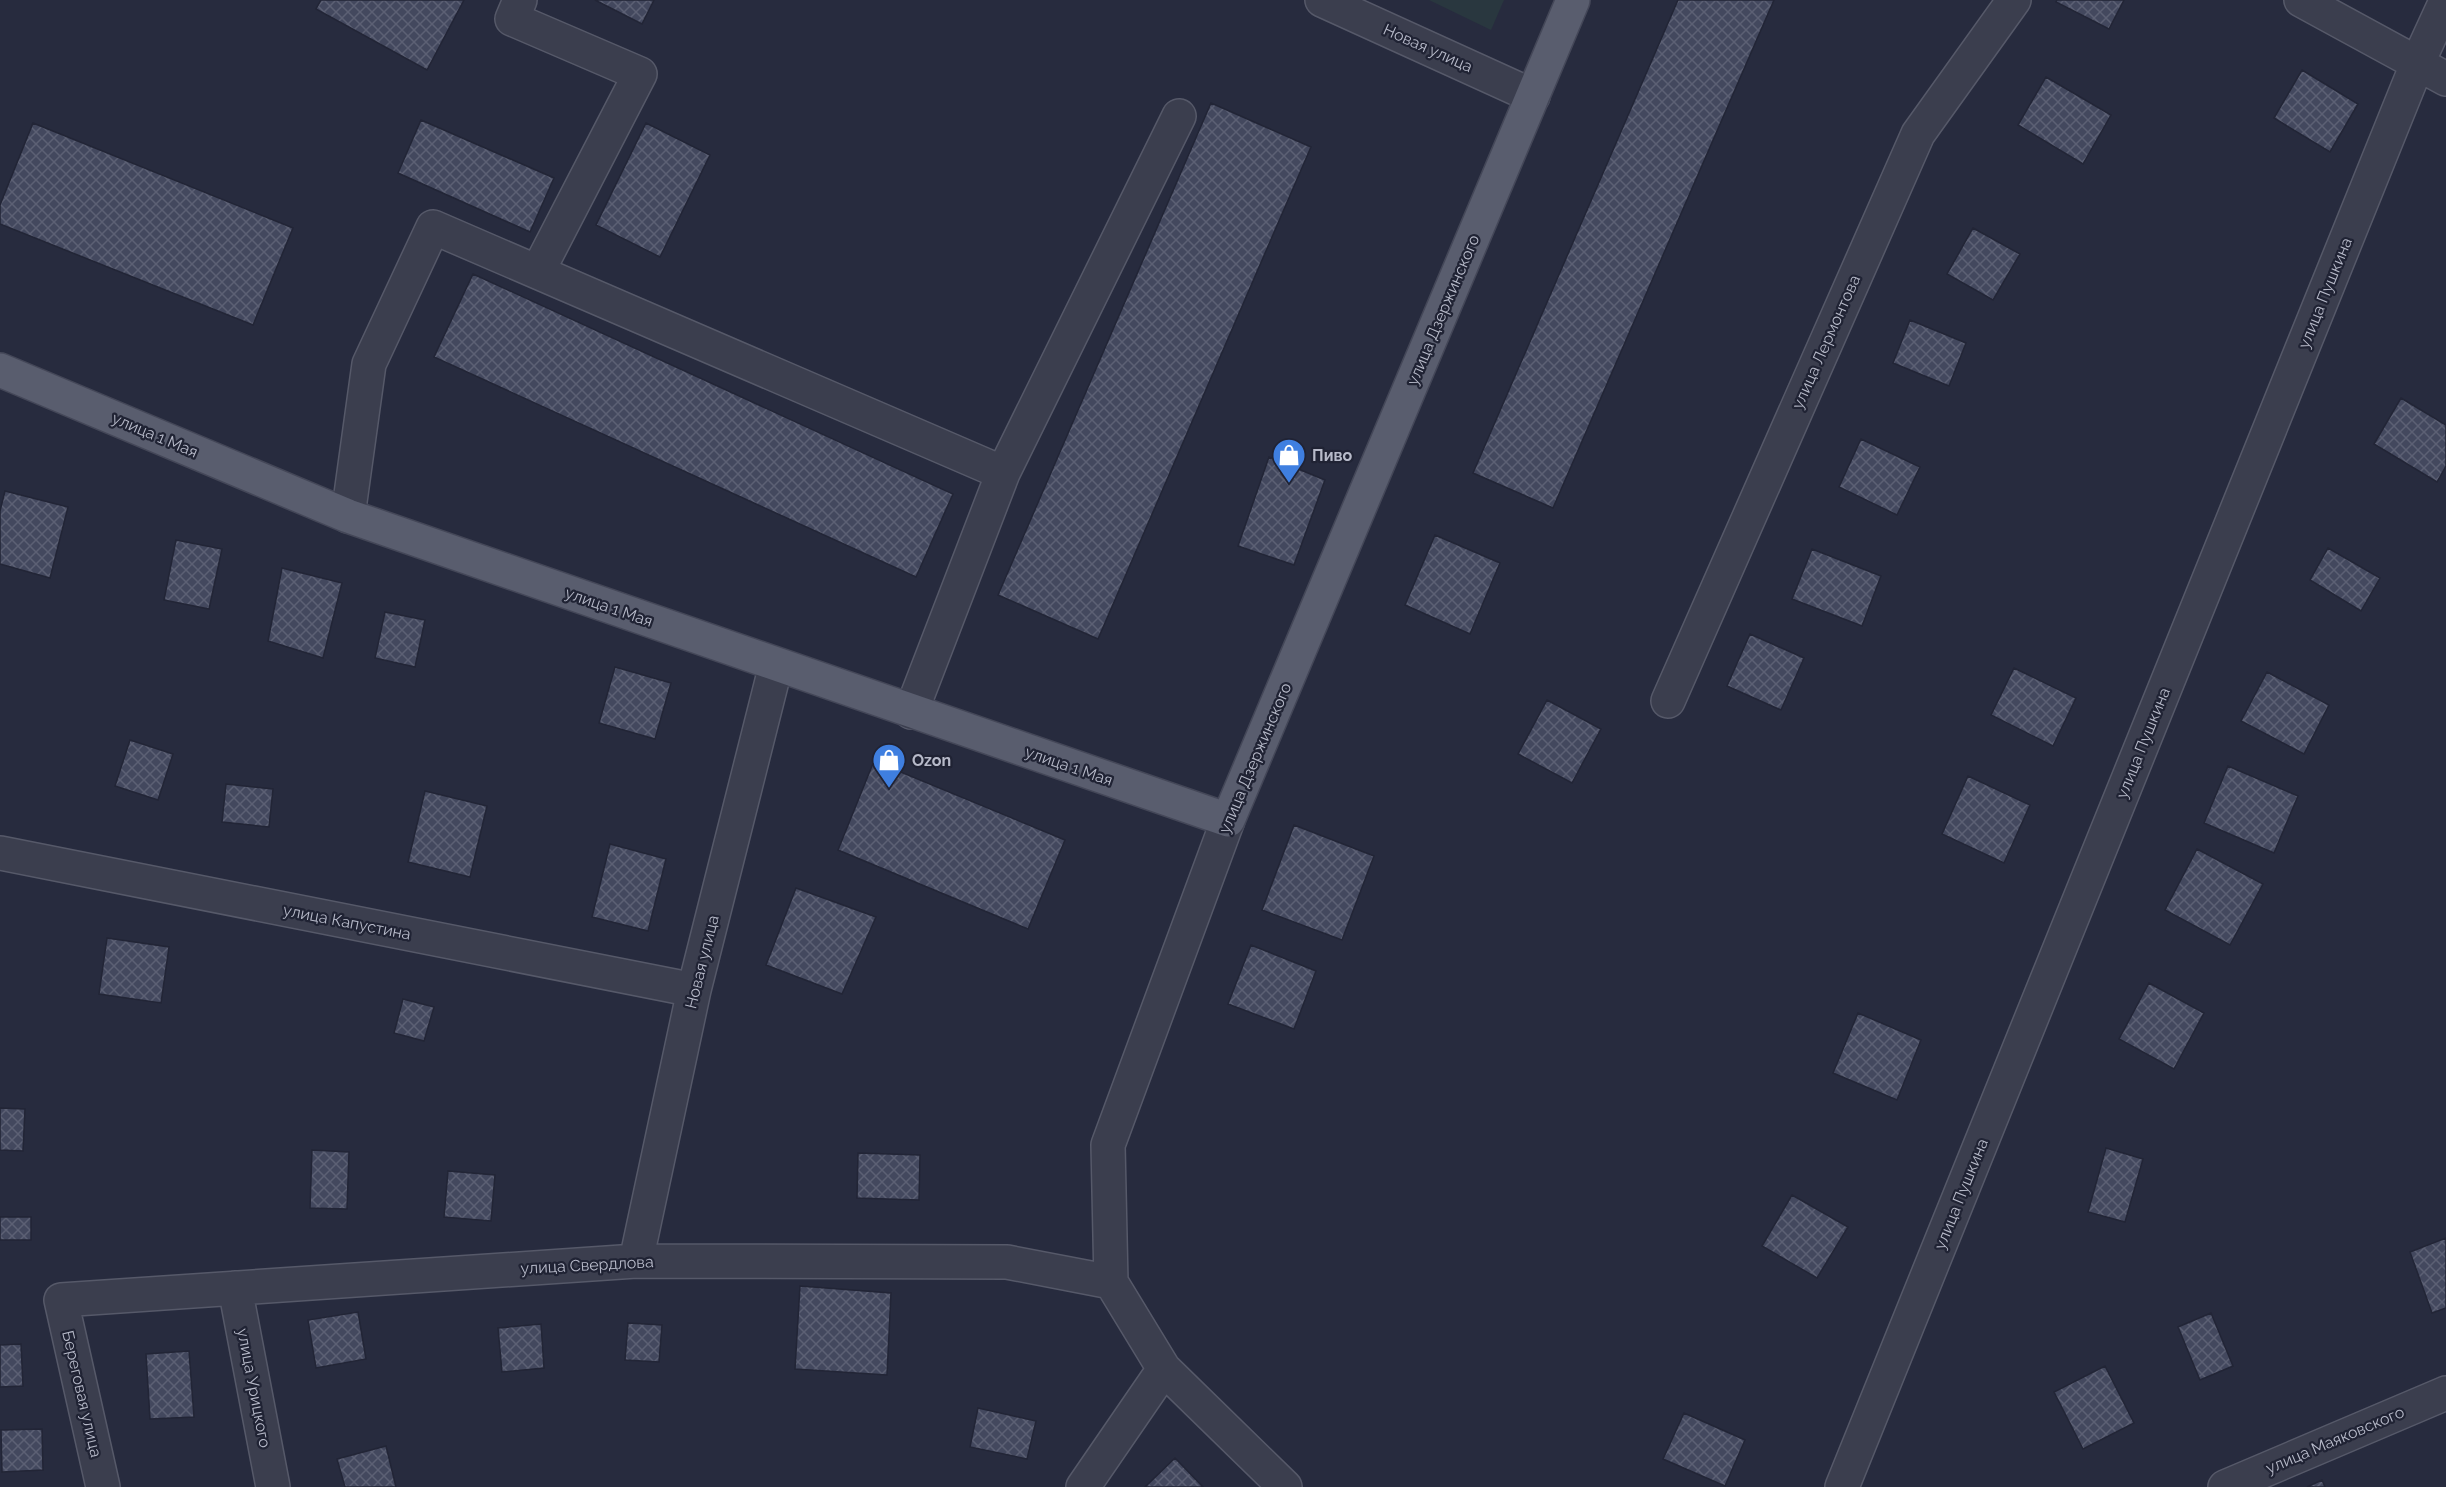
<svg xmlns="http://www.w3.org/2000/svg" width="2446" height="1487" viewBox="0 0 2446 1487" font-family="Raleway,sans-serif">
<style>
.grass{fill:#29373f}
.building{fill:url(#building-cross-hatch);stroke:#222536;stroke-width:1.5}
.lines{fill:none;stroke-linecap:round;stroke-linejoin:round}
.minor-casing{stroke:#565969;stroke-width:36}
.major-casing{stroke:#444758;stroke-width:36}
.minor{stroke:#3b3e4e;stroke-width:33}
.major{stroke:#595d6e;stroke-width:33}
.labels{text-anchor:middle;dominant-baseline:central;stroke-width:4.5;stroke-linejoin:round;paint-order:stroke}
.street-label{font-size:16px;fill:#b7bac9;stroke:#202334}
.poi-label{font-size:16px;font-weight:bold;fill:#b7bac9;stroke:#202334;text-anchor:start}
</style>
<defs>
<pattern id="building-cross-hatch" width="8" height="8" patternUnits="userSpaceOnUse" patternTransform="scale(1.5)"><rect width="8" height="8" fill="#43485e"/><path d="M0 0l8 8M0 8l8-8" fill="none" stroke="#5c6074"/></pattern>
</defs>
<rect width="100%" height="100%" fill="#272b3e"/>
<path class="grass" d="M1429 0H1504L1491 30Z"/>
<path class="building" d="M321 0H464L427 70 316 9Z
M595 0H654L642 24Z
M1678 0H1774L1553 508 1473 473Z
M2057 0H2124L2109 29 2056 2Z
M2302 70 2358 104 2330 152 2274 118Z
M2046 77 2111 115 2083 164 2018 125Z
M1211 103 1311 147 1098 639 998 595Z
M421 120 554 178 530 232 398 173Z
M33 123 293 228 253 325 0 224V205Z
M646 123 710 155 660 257 596 225Z
M1973 228 2020 254 1993 300 1947 274Z
M473 274 953 494 916 577 434 357Z
M1910 320 1966 343 1949 386 1893 363Z
M2401 398 2446 425V466L2437 482 2374 444Z
M1861 439 1920 467 1897 515 1839 487Z
M1269 457 1325 480 1294 565 1238 546Z
M5 491 68 507 50 578 0 564V511Z
M1435 535 1500 563 1470 634 1405 605Z
M176 540 222 549 209 609 164 600Z
M2328 548 2380 578 2361 611 2310 580Z
M1812 549 1881 576 1862 626 1792 599Z
M282 568 342 583 323 658 268 641Z
M385 612 425 620 415 667 375 658Z
M1750 634 1804 658 1781 710 1727 686Z
M615 667 671 683 655 739 599 723Z
M2014 668 2076 698 2053 746 1991 715Z
M2267 672 2329 705 2304 754 2241 721Z
M1547 700 1601 729 1572 783 1518 754Z
M130 740 173 754 158 800 115 786Z
M874 761 1065 840 1028 929 838 850Z
M2228 766 2298 796 2274 853 2204 823Z
M1968 776 2030 805 2004 863 1942 834Z
M226 784 273 789 269 827 222 822Z
M425 791 487 806 470 877 408 862Z
M1294 825 1374 856 1342 940 1262 910Z
M610 844 666 859 648 931 592 917Z
M2197 849 2263 884 2230 945 2165 910Z
M796 888 876 917 842 994 766 965Z
M107 938 169 947 161 1003 99 994Z
M1251 945 1316 971 1294 1029 1228 1004Z
M2149 983 2204 1013 2174 1069 2119 1039Z
M403 999 434 1007 424 1041 394 1033Z
M1858 1013 1921 1040 1897 1100 1833 1073Z
M0 1108 25 1109 23 1151 0 1150Z
M2106 1148 2143 1159 2125 1222 2088 1212Z
M312 1150 349 1152 347 1209 310 1208Z
M858 1153 920 1155 919 1200 857 1198Z
M448 1171 495 1175 491 1221 444 1217Z
M1792 1195 1848 1227 1817 1278 1762 1246Z
M0 1217H31V1240H0Z
M2446 1238V1308L2432 1313 2410 1252Z
M800 1286 891 1293 887 1375 795 1369Z
M358 1312 366 1359 316 1368 308 1320Z
M2211 1313 2233 1366 2200 1380 2178 1327Z
M628 1323 662 1325 659 1362 625 1360Z
M541 1324 544 1368 502 1372 498 1328Z
M21 1344 23 1386 0 1387V1345Z
M189 1351 194 1417 150 1419 146 1354Z
M2105 1366 2134 1423 2083 1449 2054 1392Z
M978 1408 1036 1421 1027 1459 970 1447Z
M1684 1413 1745 1440 1725 1486 1663 1459Z
M42 1429 43 1470 2 1472 1 1430Z
M386 1446 396 1487H345L337 1459Z
M1175 1458 1203 1487H1145Z
M2322 1480 2325 1487H2307Z"/>
<g class="lines">
<g class="minor-casing">
<path id="minor" d="M520 0 512 19 640 74 538 271
M1322 0 1533 96
M2301 0 2446 79
M348 516 369 364 433 227 1003 473
M1668 701 1918 134 2014 0
M911 712 1003 473 1179 116
M1228 820 1108 1145 1111 1282 1164 1369 1285 1487
M0 853 694 990
M636 1261 694 990 776 665
M235 1288 273 1487
M103 1487 61 1300 636 1261 1007 1262 1111 1282
M1083 1487 1164 1369
M1842 1487 2418 62 2446 1
M2225 1487 2446 1393"/>
</g>
<g class="major-casing">
<path id="major" d="M0 370 348 516 1228 820 1573 0"/>
</g>
<use href="#minor" class="minor"/>
<use href="#major" class="major"/>
</g>
<defs>
<g id="shop-pin" transform="scale(1.725)"><path d="M0 17L-7.5 6A9.5 9.5 0 1 1 7.5 6Z" fill="#3f7fe0" stroke="#202334"/><path d="M-5-2.5h2.3a2.7 3.5 0 0 1 5.4 0H5L5.5 6h-11ZM-1.5-2.5h3a1.5 2.3 0 0 0-3 0Z" fill="#fff"/></g>
</defs>
<g fill-rule="evenodd">
<use href="#shop-pin" x="1289" y="455"/>
<use href="#shop-pin" x="889" y="760"/>
</g>
<g class="labels">
<g class="street-label">
<text transform="translate(1428 48) rotate(24)">Новая улица</text>
<text transform="translate(2325 293) rotate(-68)">улица Пушкина</text>
<text transform="translate(1443 310) rotate(-67)">улица Дзержинского</text>
<text transform="translate(1826 342) rotate(-66)">улица Лермонтова</text>
<text transform="translate(155 435) rotate(23)">улица 1 Мая</text>
<text transform="translate(609 607) rotate(19)">улица 1 Мая</text>
<text transform="translate(2143 743) rotate(-68)">улица Пушкина</text>
<text transform="translate(1255 758) rotate(-67)">улица Дзержинского</text>
<text transform="translate(1069 766) rotate(19)">улица 1 Мая</text>
<text transform="translate(347 922) rotate(11)">улица Капустина</text>
<text transform="translate(702 962) rotate(-76)">Новая улица</text>
<text transform="translate(1961 1194) rotate(-68)">улица Пушкина</text>
<text transform="translate(587 1265) rotate(-3)">улица Свердлова</text>
<text transform="translate(254 1388) rotate(79)">улица Урицкого</text>
<text transform="translate(82 1394) rotate(77)">Береговая улица</text>
<text transform="translate(2335 1440) rotate(-23)">улица Маяковского</text>
</g>
<g class="poi-label">
<text x="1312" y="455">Пиво</text>
<text x="912" y="760">Ozon</text>
</g>
</g>
</svg>
